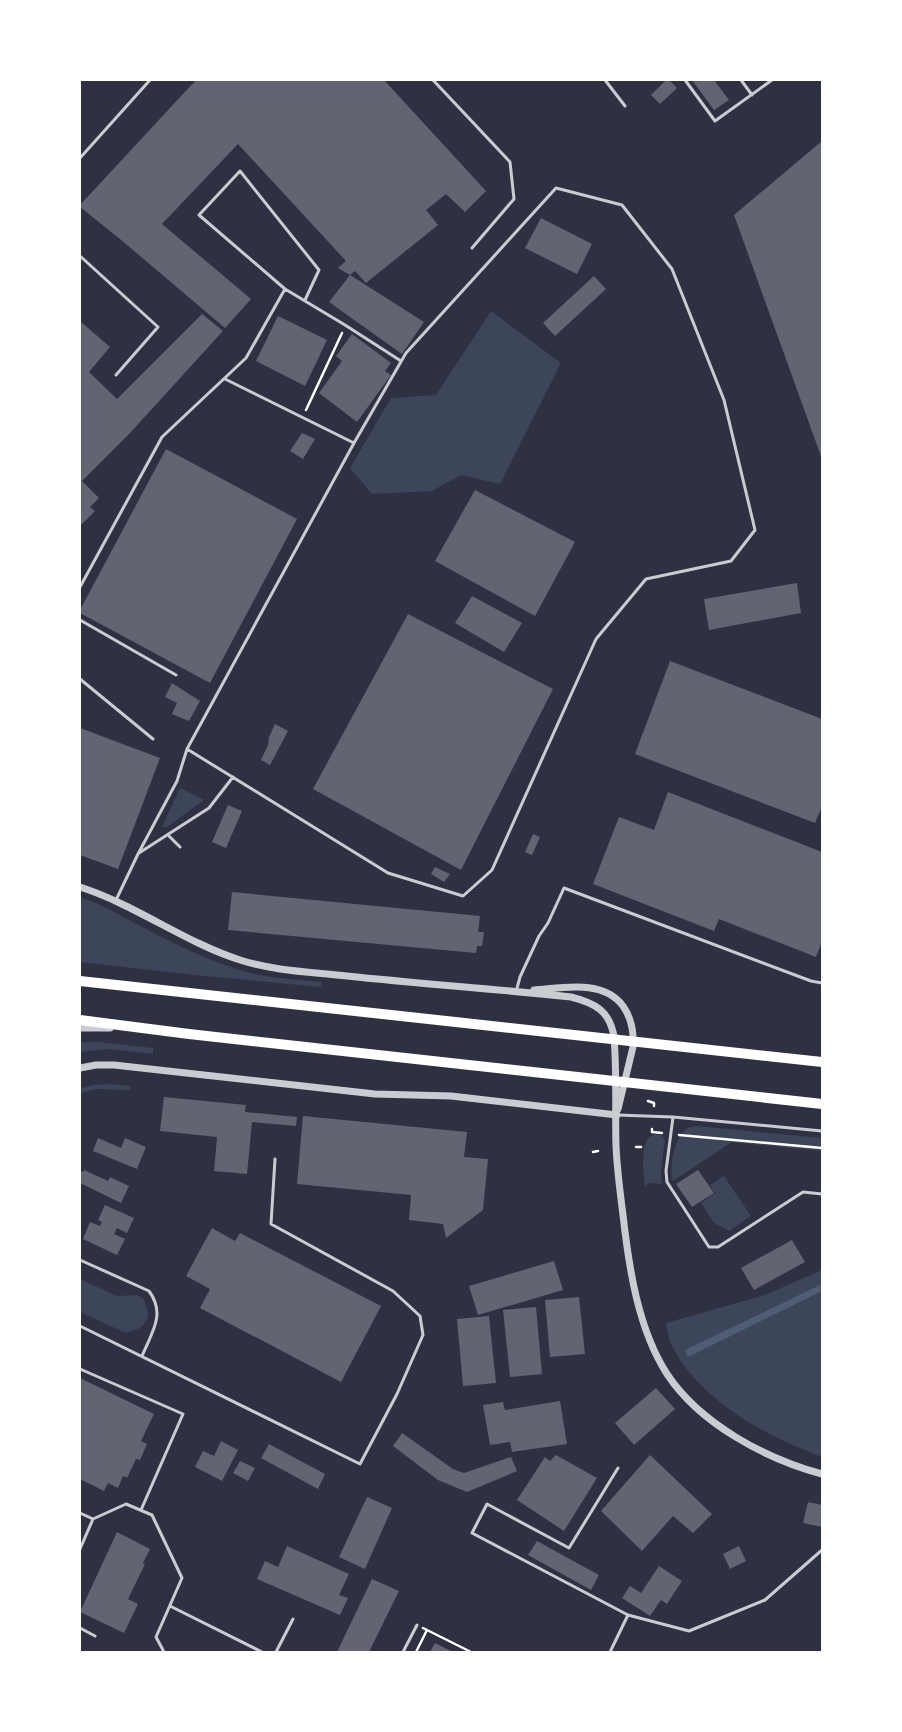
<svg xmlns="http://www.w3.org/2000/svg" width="902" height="1732" viewBox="0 0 902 1732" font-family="Overpass,sans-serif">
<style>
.green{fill:#3c4559}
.water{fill:#4f5d75}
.building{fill:#626471}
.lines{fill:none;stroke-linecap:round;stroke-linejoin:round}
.path{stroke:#fff;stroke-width:2.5}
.service{stroke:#caccd0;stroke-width:3}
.tertiary{stroke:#caccd0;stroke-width:7}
.primary{stroke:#fff;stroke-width:10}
</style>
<rect width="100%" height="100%" fill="#2d3142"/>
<path class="green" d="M491 311 561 363 500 484 461 475 432 491 372 494 350 468 391 398 436 395Z
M180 788 204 800 167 827H162Z
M80 897 94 902C141 925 186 953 237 969 264 978 293 979 321 982V987L194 975 80 962Z
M80 1042H99L153 1048V1054L108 1049 80 1052Z
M112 1084 130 1086V1090L97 1089 80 1093V1089C90 1084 101 1085 112 1084Z
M697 1126 822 1138V1151L732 1142 673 1181C668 1169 675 1135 688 1128 690 1127 694 1127 697 1126Z
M656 1134 661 1135 665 1139 661 1171 662 1184 648 1183 645 1188C644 1174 638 1137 656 1134Z
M724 1176 751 1216 729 1231 714 1223 701 1203 715 1193 710 1185Z
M822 1270V1457C767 1437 699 1400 672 1346 668 1339 667 1330 666 1323L765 1295Z
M80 1279 117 1296 138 1295 144 1300 147 1307 148 1316 145 1323 140 1328 126 1333 80 1312Z"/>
<path class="water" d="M822 1284V1291L688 1357 685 1350Z"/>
<path class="building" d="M196 80H384L486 191 465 212 446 194 426 210 438 225 366 283 355 271 350 275 338 268 346 261 238 144 162 224 251 299 225 328 120 239 80 207V205Z
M666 80H669L677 88 660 104 651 95Z
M692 80H714L729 100 714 110Z
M822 141V459L734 215Z
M541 218 592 244 577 274 525 248Z
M350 275 424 322 402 354 329 302Z
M594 276 606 289 555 336 543 323Z
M202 314 223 331 130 433 82 481 99 498 90 507 95 511 80 526V321L110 347 89 372 117 399Z
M278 316 327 340 305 386 256 361Z
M352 334 391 363 385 371 391 375 357 422 319 393 342 361 336 356Z
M302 433 315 439 303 459 290 451Z
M166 449 297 519 210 683 80 613V610Z
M475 490 575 542 535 616 435 561Z
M797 583 801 613 709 630 704 599Z
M472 596 522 623 504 652 455 623Z
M408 614 553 689 461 870 313 789Z
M670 661 822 719V806L815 823 635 754Z
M172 683 200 701 189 721 172 714 177 703 165 697Z
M275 724 288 731 270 765 261 760 268 745 269 737Z
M80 728 160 758 118 869 80 855Z
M668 792 822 852V941L816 957 719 919 714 931 593 884 619 817 654 830Z
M228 805 242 811 226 848 212 842Z
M533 834 540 837 532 855 525 852Z
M435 867 450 874 444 882 431 874Z
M232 892 480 916 478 932H484L482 946H477L476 953 228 930Z
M164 1097 246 1105 245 1112 297 1117 296 1126 252 1122 247 1174 214 1171 217 1137 160 1131Z
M303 1116 467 1132 464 1157 488 1159 483 1210 446 1238 443 1224 409 1220 411 1195 297 1184Z
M98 1138 121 1148 125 1138 146 1147 137 1169 93 1151Z
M84 1170 108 1181 110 1177 129 1186 121 1203 80 1183V1171L83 1172Z
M698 1170 714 1193 692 1207 676 1184Z
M105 1205 134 1218 127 1233 117 1228 114 1234 125 1239 117 1255 83 1239 90 1222 100 1226 102 1222 98 1220Z
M212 1228 235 1241 240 1233 381 1306 341 1382 200 1308 210 1289 186 1276Z
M792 1240 805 1262 754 1290 741 1268Z
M554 1261 563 1290 478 1315 469 1286Z
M579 1297 585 1354 550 1357 545 1300Z
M536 1307 542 1374 510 1377 503 1310Z
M489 1316 496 1383 463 1386 457 1319Z
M80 1378 154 1414 141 1441 147 1444 140 1460 136 1459 127 1478 123 1476 118 1488 108 1483 104 1491 80 1479Z
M656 1388 675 1409 634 1445 615 1423Z
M560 1401 567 1444 512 1452 510 1442 490 1445 483 1405 503 1402 505 1410Z
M402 1433 453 1469 464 1473 511 1457 517 1471 467 1492 438 1480 393 1446Z
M221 1441 238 1450 222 1481 195 1467 203 1451 214 1456Z
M269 1444 325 1474 318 1489 261 1458Z
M556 1455 597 1478 564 1531 517 1500 545 1457 550 1461Z
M650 1455 712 1514 693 1533 673 1516 642 1551 601 1511Z
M240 1461 255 1468 248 1481 233 1473Z
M367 1497 392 1508 365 1569 339 1557Z
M808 1502 822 1505V1527L803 1523Z
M117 1532 150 1549 143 1563 145 1564 128 1599 138 1604 124 1633 80 1612Z
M537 1541 599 1575 591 1590 528 1555Z
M287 1546 349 1574 339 1595 348 1598 340 1615 257 1579 265 1561 278 1567Z
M739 1546 746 1561 730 1569 723 1554Z
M659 1566 682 1581 667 1604 661 1600 650 1616 622 1598 630 1586 641 1593Z
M372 1579 399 1591 369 1652H337Z
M435 1643 449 1650 454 1652H430Z"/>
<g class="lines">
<path class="path" d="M306 410 342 333
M648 1101 654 1103V1106
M652 1129V1132L662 1133
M679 1135 822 1148
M636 1147H641
M593 1152 598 1151
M423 1628 471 1652
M416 1652 427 1630"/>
<path class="service" d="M433 80 510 162 514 199 472 248
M605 80 625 106
M685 80 715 121 772 80
M741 80 752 95
M80 158 150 80
M80 256 158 327 116 375
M305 300 319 270 240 171 199 215 285 289 345 325 401 361
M225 379 354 443
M80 587 162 437 246 358 285 289
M80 620 176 675
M80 679 153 739
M168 835 180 847
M139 853 209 808 233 777
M116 900 138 854 177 781 187 749 354 443 406 353 556 188 622 205 672 269 724 400 755 530 731 561 646 579 596 639 492 870 463 896 388 873 187 749
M516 992 520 977 539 936 548 923 564 888 811 981 822 983
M617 1115 673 1117 666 1171 667 1182 709 1247H718L803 1192 822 1194
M673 1117 822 1131
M80 1260 149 1291C166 1314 152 1332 142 1356
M80 1326 360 1464 397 1394 423 1335 420 1316 393 1291 271 1224 275 1159
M80 1369 183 1414 141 1510
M618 1468 569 1548 487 1504 472 1533 628 1615 689 1631 765 1600 822 1550
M80 1513 93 1519 80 1549
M93 1519 126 1504 152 1515 182 1578 156 1637 164 1652
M170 1606 262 1652
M80 1628 95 1636
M276 1652 293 1619
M403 1652 417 1625
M610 1652 628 1615"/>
<path class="tertiary" d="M80 887C136 905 184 942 240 960 274 971 312 972 347 976 422 984 496 989 571 997 595 1003 610 1011 614 1037 617 1073 615 1110 616 1146 617 1169 620 1192 623 1215 629 1268 638 1329 667 1374 700 1424 766 1459 822 1474
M534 990C563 988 603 979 623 1006 632 1019 634 1032 633 1047L618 1109
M80 1028H110
M80 1068 96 1065H114L375 1094 451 1096 617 1115"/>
<path class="primary" d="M80 981 822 1062
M80 1020 189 1034 822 1104"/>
</g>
<rect width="902" height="1732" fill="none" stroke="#ffffff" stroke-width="162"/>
</svg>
